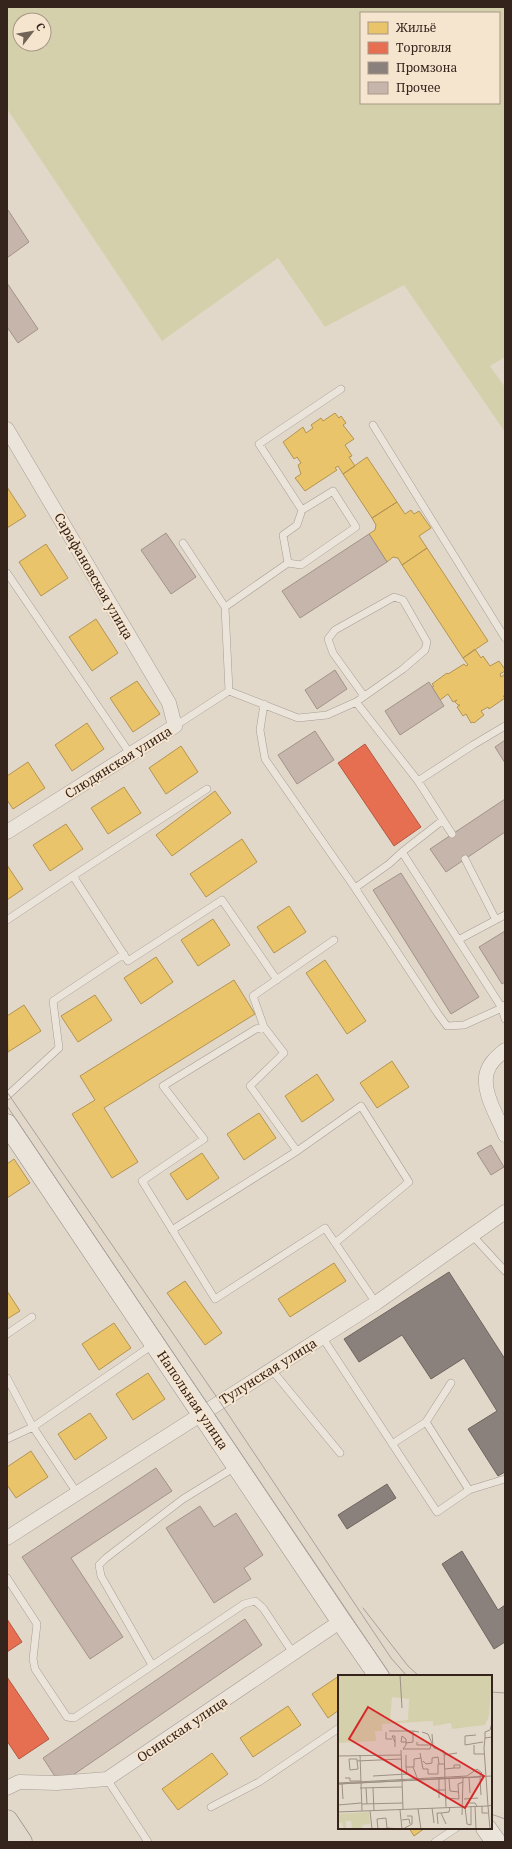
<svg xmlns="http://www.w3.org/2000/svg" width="512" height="1849" viewBox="0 0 512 1849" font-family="'Noto Serif',serif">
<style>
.green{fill:#d5d0ac;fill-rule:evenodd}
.homes{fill:#e9c46a;stroke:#b39453}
.shops{fill:#e76f51;stroke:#b25841}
.industry{fill:#8a817c;stroke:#70655f}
.building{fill:#c6b5ab;stroke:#a2938a}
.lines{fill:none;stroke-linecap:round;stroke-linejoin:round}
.lane-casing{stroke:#a79d93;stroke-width:8}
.street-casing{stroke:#a79d93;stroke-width:15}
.secondary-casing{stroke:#978d83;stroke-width:21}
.primary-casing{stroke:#8c837a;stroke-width:23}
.lane{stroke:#eae4db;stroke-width:7}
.street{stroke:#eae4db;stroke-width:14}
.secondary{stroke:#eae4db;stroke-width:20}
.primary{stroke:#e2d9cd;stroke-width:22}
.tram{stroke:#a9a29c;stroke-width:1}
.labels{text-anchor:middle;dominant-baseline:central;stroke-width:4;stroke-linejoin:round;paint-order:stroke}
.street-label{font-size:13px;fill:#35241c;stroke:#f5e4ce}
.inset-road{fill:none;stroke:#9d9084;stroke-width:1}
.view{fill:#d62828;fill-opacity:0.15;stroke:#d62828;stroke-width:2}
.inset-edge{fill:none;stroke:#35241c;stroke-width:2}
</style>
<rect width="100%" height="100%" fill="#e2d8ca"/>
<path class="green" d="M7 7H505V357L490 366 505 387V432L404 285 325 327 278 258 162 341 7 109ZM361 13H499V103H361ZM20 20H44V44H20Z"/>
<path class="homes" d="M335 413 339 418 341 416 346 423 343 425 354 439 345 445 352 456 349 457 355 466 343 474 338 466 335 468 337 470 305 491 295 478 301 474 298 465 301 463 297 457 294 459 283 442 303 427 306 433 313 428 311 425 321 418 323 421Z
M367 457 397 502 372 518 343 474Z
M7 487 26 516 7 528Z
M397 502 405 514 411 510 414 514 419 511 431 528 419 536 427 548 402 565 398 558 393 557 387 562 369 534 375 530 376 525 372 518Z
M46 544 68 578 41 596 19 562Z
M427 548 488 641 463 658 402 565Z
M96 619 118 653 92 671 69 637Z
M475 649 481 658 483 656 490 666 499 661 504 668 505 667V671L500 674 501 677 505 674V696H503L505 698 489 709 488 707 481 711 484 715 474 723 473 722 471 723 466 714 463 716 457 707 460 705H458L455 702 457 700 453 702 448 694 440 700 432 687 434 686 432 684 447 673 448 674 464 664 466 666 468 665 463 658Z
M137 681 160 714 133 732 110 698Z
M87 723 104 749 72 771 55 745Z
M181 746 198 772 166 794 149 768Z
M28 762 45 788 13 809 7 800V776Z
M124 787 141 813 108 834 91 808Z
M215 791 231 813 172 856 156 835Z
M66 824 83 849 50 871 33 845Z
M242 839 257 862 206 897 190 874Z
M7 865 23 889 7 900Z
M289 906 306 932 274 953 257 927Z
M213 919 230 945 198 966 181 940Z
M156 957 173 982 141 1004 124 978Z
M325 960 366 1021 347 1034 306 973Z
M234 980 255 1014 104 1108 138 1162 112 1178 72 1114 95 1100 80 1076Z
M95 995 112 1020 78 1042 61 1016Z
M24 1005 41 1031 8 1052 7 1016Z
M392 1061 409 1087 377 1108 360 1083Z
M317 1074 334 1100 302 1122 285 1096Z
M259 1113 276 1138 244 1160 227 1134Z
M202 1153 219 1178 187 1200 170 1174Z
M14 1159 30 1183 7 1198V1164Z
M334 1263 346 1281 290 1317 278 1299Z
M185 1281 222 1333 205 1345 167 1293Z
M7 1291 20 1311 7 1319Z
M114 1323 131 1348 99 1370 82 1344Z
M148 1373 165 1399 133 1420 116 1394Z
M90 1413 107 1438 75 1460 58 1434Z
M31 1451 48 1477 16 1498 7 1485V1467Z
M339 1676V1710L328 1718 312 1694Z
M288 1706 301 1725 253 1757 240 1738Z
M212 1753 228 1774 178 1810 162 1789Z
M409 1828H425L414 1836Z"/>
<path class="shops" d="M365 744 421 827 394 846 338 763Z
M7 1619 22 1642 7 1652Z
M7 1677 49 1739 19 1759 7 1741Z"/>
<path class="industry" d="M449 1272 505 1359V1472L498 1476 468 1429 497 1411 464 1358 431 1379 402 1335 359 1362 344 1339Z
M387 1484 396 1498 347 1529 338 1515Z
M462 1551 498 1610 505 1605V1642L494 1649 442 1564Z"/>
<path class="building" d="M8 210 29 242 7 258V211Z
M7 283 38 329 18 343 7 327Z
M166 533 196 577 171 594 141 550Z
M369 534 387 562 300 618 282 591Z
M335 670 347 689 317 709 305 690Z
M429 682 444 706 400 735 385 711Z
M315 731 334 760 297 784 278 755Z
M505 740V763L495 747Z
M505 799V832L446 872 430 849Z
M401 873 479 997 451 1014 373 890Z
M505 931V982L502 984 479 947Z
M491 1145 504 1167 491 1175 477 1153Z
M156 1468 172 1491 71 1558 123 1637 90 1659 22 1557Z
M200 1506 214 1527 236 1513 263 1555 244 1568 251 1579 214 1603 166 1528Z
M245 1619 262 1645 60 1784 43 1758Z"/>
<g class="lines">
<g class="lane-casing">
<path id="lane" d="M373 425 505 638
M302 510 259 444 341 389
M183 543 225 607 229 691
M7 573 131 755
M225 607 288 563 301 565 356 527 333 491 302 510 297 525 283 535 288 563
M229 691 298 718 327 715 356 702 366 695 403 669 425 650 427 642 403 600 394 597 335 630 328 639 333 653 364 696
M356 702 418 781 473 745 505 726
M264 704 260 730 265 759 355 888 438 1014 447 1026 464 1025 502 1008 402 852 443 820
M175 726 229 691
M418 781 452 834
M207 789 73 876 128 961 222 900 277 980
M465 859 496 920
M355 888 389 864 402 852
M7 920 73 876
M334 940 253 996 264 1027 256 1029 163 1086 204 1139 142 1181 215 1299 325 1228 376 1303
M458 940 505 915
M505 1005 502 1008 505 1019
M264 1027 284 1053 250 1086 297 1151 361 1106 409 1182 335 1243
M7 1096 59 1048 53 1001 124 954
M172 1230 297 1151
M472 1235 505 1271
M7 1334 32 1317
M321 1337 326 1343 437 1512 469 1490 426 1422 392 1444
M271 1369 340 1453
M7 1378 33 1427 154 1344
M426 1422 451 1383
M7 1439 33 1427 77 1493
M469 1490 505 1479
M7 1578 37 1624 33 1659 35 1669 67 1717 74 1718 244 1604 255 1601 263 1608 293 1653
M152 1665 101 1576 99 1565 106 1558 183 1499 235 1467
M107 1779 148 1842
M211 1807 259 1782 339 1728
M435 1842 456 1828"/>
</g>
<g class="street-casing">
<path id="street" d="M7 429 169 703 175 726 7 832
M505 1050C498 1056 490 1062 487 1072 481 1091 498 1117 505 1135
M7 1538 376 1303 505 1212
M7 1788 19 1782 57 1783 107 1779 341 1621"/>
</g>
<g class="secondary-casing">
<path id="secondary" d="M7 1124 341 1621 379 1676
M486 1828 496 1842"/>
</g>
<g class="primary-casing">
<path id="primary" d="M7 1821 21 1842"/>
</g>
<use href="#lane" class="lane"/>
<use href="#street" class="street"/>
<use href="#secondary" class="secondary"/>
<use href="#primary" class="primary"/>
<path class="tram" d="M7 1092 220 1402 391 1658 407 1676
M7 1106 391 1676
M363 1608 408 1666 419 1676
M491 1692 505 1693
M491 1814 505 1819"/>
</g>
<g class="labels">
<g class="street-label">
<text transform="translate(94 576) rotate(60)">Сарафановская улица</text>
<text transform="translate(118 762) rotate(-32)">Слюдянская улица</text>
<text transform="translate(268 1371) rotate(-32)">Тулунская улица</text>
<text transform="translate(193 1400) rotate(56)">Напольная улица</text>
<text transform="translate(182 1729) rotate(-34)">Осинская улица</text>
</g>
</g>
<g transform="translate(338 1675)">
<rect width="154" height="154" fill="#e2d8ca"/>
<path d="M0 0H154L151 41 147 50 114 54 113 48 95 51V46L44 49V56H37L38 66 0 68ZM54 22 71 24 70 45 52 47ZM31 137 32 149 24 150 25 154H14L13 146H8V154H6L4 148 0 147V139Z" fill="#d5d0ac" fill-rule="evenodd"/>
<path class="inset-road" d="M62 0 64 33M51 56H75M48 57V64H54M84 57 90 59 96 73 106 76 108 132M94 59 95 71M138 60 127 61V70L145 67M154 62 147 63 146 73 150 131 154 130M147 63V57L152 55 154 48M57 67 54 61H57V72M68 68 75 67V56L81 57M136 70V79H146M65 74H92L93 70H79V67M65 74 68 70V64L64 61 63 67H68M63 75 65 134M82 78 85 94H90V99H100V89H106M22 80 24 136M68 80V92H76V84L83 83M106 80 119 78M0 81 63 80M19 86 20 94 12 95 11 84H19V86L63 84M85 86 88 89 94 88V83L100 82 101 89M75 92 80 105M107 94 116 93H122V90H116V93M35 101 69 99 68 92M142 102 143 120M7 103H12V106H23M131 103 132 118M111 104 112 116 121 117M0 108 129 101 139 94 144 98 141 102 0 109M0 109 154 101M4 109 5 124M22 113 64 112M28 113 29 129M35 113 36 136M95 115H101V104M101 123V115H107M107 123 121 124 120 109 125 107M126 124 140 123M24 129 65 128M0 130 23 128M128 131 129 128H137L139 131M137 131 138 154M144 131V138H150M127 132 129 149 133 150V131M94 133 96 148M80 134 83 154M62 135 64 154M32 136 34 154M0 137 150 131 152 154M124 140 125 103M64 145 71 144 72 149M100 149 99 138H103M108 149 103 138 111 137 112 132M49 153 63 154M40 154 39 144 48 143 49 154M65 154 74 149V141H69"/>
<path class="view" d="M30 32 146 101 127 133 11 64Z"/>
<rect width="154" height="154" class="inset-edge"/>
</g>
<rect width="512" height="1849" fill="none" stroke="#35241c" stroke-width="16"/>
<rect x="360" y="12" width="140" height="92" fill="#f5e4ce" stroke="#a89787"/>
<rect x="368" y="22" width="20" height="12" fill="#e9c46a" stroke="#a89787"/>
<text x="396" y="32" font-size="12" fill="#35241c">Жильё</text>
<rect x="368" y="42" width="20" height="12" fill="#e76f51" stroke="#a89787"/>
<text x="396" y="52" font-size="12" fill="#35241c">Торговля</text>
<rect x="368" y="62" width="20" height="12" fill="#8a817c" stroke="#a89787"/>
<text x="396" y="72" font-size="12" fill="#35241c">Промзона</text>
<rect x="368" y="82" width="20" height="12" fill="#c6b5ab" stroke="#a89787"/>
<text x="396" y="92" font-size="12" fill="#35241c">Прочее</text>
<g transform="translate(32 32) rotate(59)"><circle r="19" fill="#f5e4ce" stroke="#a89787"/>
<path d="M0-3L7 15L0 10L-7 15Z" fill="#726359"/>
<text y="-6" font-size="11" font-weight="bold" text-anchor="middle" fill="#35241c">С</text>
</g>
</svg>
